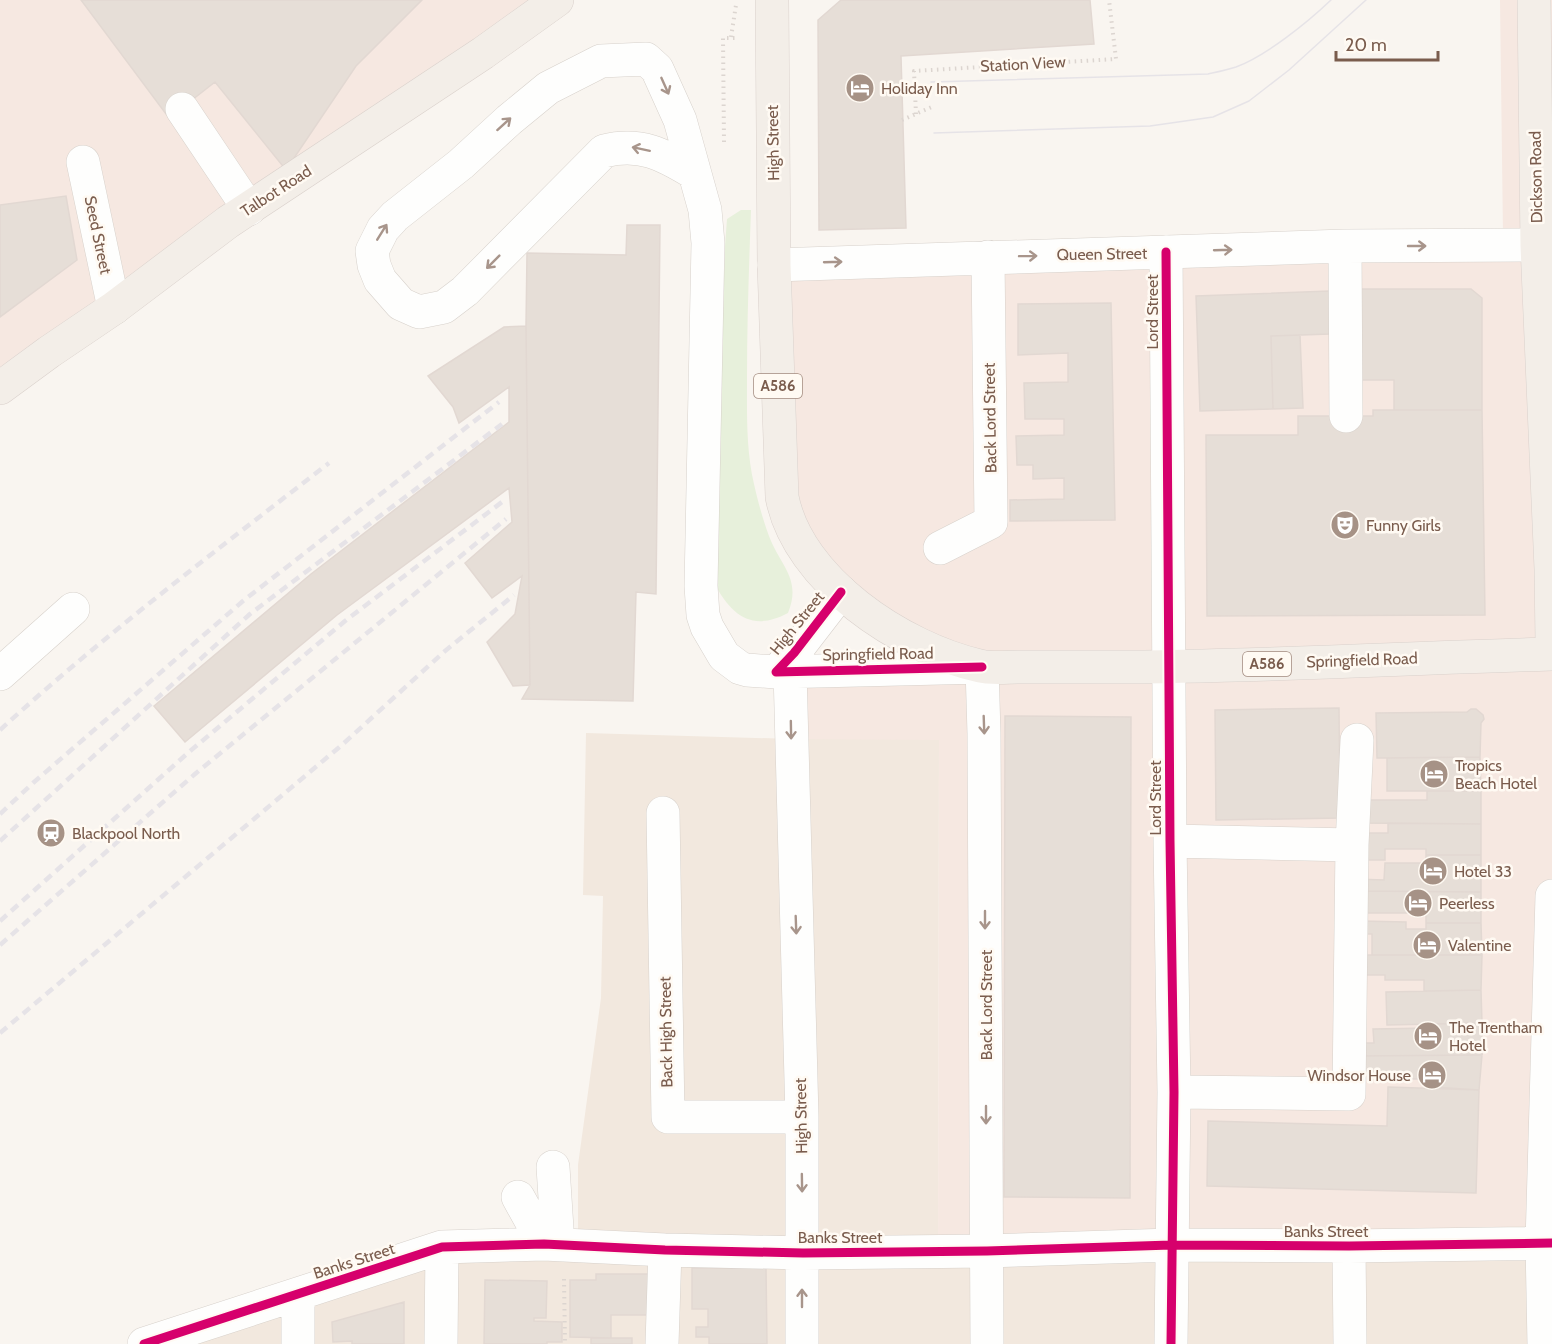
<svg xmlns="http://www.w3.org/2000/svg" width="1552" height="1344" viewBox="0 0 1552 1344" font-family="Cabin,sans-serif">
<style>
.residential{fill:#f2e8de}
.commercial{fill:#f6e8e1}
.green{fill:#e7f0db}
.building{fill:#e6ded7;stroke:#e2d8d2;stroke-width:1.5}
.lines{fill:none;stroke-linecap:round;stroke-linejoin:round}
.minor-casing{stroke:#d7d1cb;stroke-width:34}
.major-casing{stroke:#dad1cc;stroke-width:34}
.path{stroke:#dcd5d0;stroke-width:4;stroke-dasharray:1.5 4.5;stroke-linecap:butt}
.minor{stroke:#fefefd;stroke-width:33}
.major{stroke:#f3eee8;stroke-width:33}
.tram{stroke:#e6e3e7;stroke-width:1.5}
.rail{stroke:#e6e3e7;stroke-width:4.5;stroke-dasharray:9 6;stroke-linecap:butt}
.cycleway-casing{stroke:#fffaf3;stroke-width:13}
.cycleway{stroke:#d6006c;stroke-width:9}
.oneway{stroke:#a8958b}
.labels{text-anchor:middle;dominant-baseline:central;stroke-width:5;stroke-linejoin:round;paint-order:stroke}
.shield{fill:#fffaf3;stroke:#a28b7f;stroke-width:1.5}
.shield-label{font-size:15px;font-weight:bold;fill:#7a5c4d}
.street-label{font-size:16px;fill:#7a5c4d;stroke:#fffaf3}
.poi-label{font-size:16px;fill:#7a5c4d;stroke:#fffaf3;text-anchor:start}
</style>
<rect width="100%" height="100%" fill="#f9f5f0"/>
<path class="residential" d="M586 733 794 739H939L938 1251 1552 1246V1344H144L442 1247 578 1245V1165L601 998 603 896 583 895Z"/>
<path class="commercial" d="M0 0H556L0 391Z
M1500 0H1552V1246L938 1252 939 740 794 739 790 671 948 657 799 542 774 265 1503 236Z"/>
<path class="green" d="M741 210H751C749 266 747 322 747 379 747 414 746 450 754 484 758 502 764 524 771 541 783 568 801 581 788 613 752 632 732 616 714 583L725 246 727 219Z"/>
<path class="building" d="M81 0H422L356 66 286 170 215 82 169 118Z
M841 0H1090L1094 44 901 56 906 228 819 230 818 20Z
M66 196 77 260 0 317V205Z
M627 225H660L656 594 636 592 633 701 522 699 530 685 526 326 527 253 626 255Z
M1361 289H1471L1482 298V410H1394V380H1360Z
M1329 291 1330 334 1271 336 1273 409 1200 411 1196 296Z
M1111 303 1115 520 1010 521V500L1064 499V478L1033 479V465H1017L1016 436 1064 435V419H1025L1024 383 1068 382V353L1018 355V304Z
M526 326 530 685 513 686 487 642 515 614 522 576 492 598 465 563 512 522 509 488 337 615 185 742 154 706 311 574 509 422V387L459 423 453 407 428 376 504 327Z
M1300 335 1303 408 1273 409 1271 336Z
M1373 410H1482L1485 615 1207 616 1206 435H1298V416H1373Z
M1339 708 1340 818 1216 820 1215 710Z
M1471 709H1476L1483 715 1484 719 1481 723 1480 757 1377 758 1376 713 1467 712Z
M1005 716 1131 717 1130 1198 1004 1197Z
M1480 757 1481 791H1387V758Z
M1427 791H1481V824L1358 823V800H1427Z
M1388 823 1481 824V855H1426V849H1385V860H1356V833H1388Z
M1426 855H1481V892L1355 891V879L1384 880 1385 863H1426Z
M1355 891 1481 892V923H1426V913H1355Z
M1361 921 1406 922V929H1426V923H1481L1482 955H1372V934H1360Z
M1360 955H1482L1481 990 1424 991V980H1385V975H1360Z
M1481 990 1482 1023 1387 1025 1386 992Z
M1482 1023V1055L1356 1056 1355 1043H1374L1373 1029 1430 1028V1024Z
M1482 1055 1479 1090 1433 1087V1079H1383V1072H1356V1056Z
M1388 1087 1479 1090 1476 1193 1207 1186 1208 1121 1387 1126Z
M692 1268H766L767 1344H709V1337H696V1327H708V1309H692Z
M596 1274H650V1315H611V1338L570 1337V1280H596Z
M485 1280 547 1281 546 1318H534V1321L562 1322V1342H547V1344H484Z
M404 1302V1344H352V1341L333 1342 332 1322Z
M591 1338H632V1344H591Z"/>
<g class="lines">
<g class="minor-casing">
<path id="minor" d="M182 109 249 209
M83 162 114 308
M694 173C663 154 640 142 604 151L465 291 444 307 419 312 401 304 380 280 374 265 372 251 383 229 395 216 461 164 509 120 548 88 601 61 646 59 657 69 680 120 705 210 708 243 701 586 703 615 707 627 724 656 740 668 747 670 776 672 982 667 984 734 987 1344
M1345 246 1346 416
M1166 252 1170 841 1174 1092 1171 1344
M774 265 1345 246 1537 245
M940 548 991 522 988 257
M790 671 802 1117V1344
M776 672 794 653 841 592
M0 674 73 609
M663 813 668 1117H802
M1170 841 1352 845
M1174 1092 1349 1094 1352 845 1357 740
M553 1167 558 1244
M518 1197 544 1244
M1349 1246 1350 1344
M144 1344 442 1247 544 1244 665 1250 803 1253 987 1251 1171 1245 1349 1246 1552 1243
M298 1344V1295
M441 1344 442 1247
M662 1344 665 1250
M1544 1344 1542 1243 1552 896"/>
</g>
<g class="major-casing">
<path id="major" d="M772 0 774 265 782 497C798 580 901 648 980 666 992 669 1007 667 1020 667 1051 667 1081 667 1111 667 1258 667 1405 658 1552 654
M1534 0 1537 245 1551 569 1552 642
M0 388 49 352 114 308 228 222 483 53 557 0"/>
</g>
<path class="path" d="M731 37 736 5
M916 114 914 71 1116 59 1109 0
M902 120 934 106
M724 142 723 38H737
M564 1279 565 1344"/>
<use href="#minor" class="minor"/>
<use href="#major" class="major"/>
<path class="tram" d="M931 82 1208 74C1217 72 1227 70 1236 67 1266 56 1308 22 1331 0
M934 133 1150 126 1213 117 1249 101 1289 70 1366 0"/>
<path class="rail" d="M0 730C104 635 217 550 329 463
M0 814 33 783 243 601 499 402
M0 841 250 614 502 424
M0 921 189 752 345 621 502 502
M0 945 195 774 506 519
M0 1033 343 744 445 651 514 595"/>
<g class="cycleway-casing">
<path id="cycleway" d="M1166 252 1170 841 1174 1092 1171 1344
M776 672 982 667
M776 672 794 653 841 592
M144 1344 442 1247 544 1244 665 1250 803 1253 987 1251 1171 1245 1349 1246 1552 1243"/>
</g>
<use href="#cycleway" class="cycleway"/>
</g>
<defs><path id="oneway-shaft" d="M-6 0H5M1.5-3L5.5 0L1.5 3" fill="none" stroke-width="1.6" stroke-linecap="round" stroke-linejoin="round" transform="scale(1.5)"/></defs>
<g class="oneway">
<use href="#oneway-shaft" transform="translate(665 86) rotate(66)"/>
<use href="#oneway-shaft" transform="translate(504 124) rotate(-42)"/>
<use href="#oneway-shaft" transform="translate(641 149) rotate(-168)"/>
<use href="#oneway-shaft" transform="translate(382 232) rotate(-58)"/>
<use href="#oneway-shaft" transform="translate(1417 246)"/>
<use href="#oneway-shaft" transform="translate(1223 250) rotate(-2)"/>
<use href="#oneway-shaft" transform="translate(1028 256) rotate(-1)"/>
<use href="#oneway-shaft" transform="translate(493 262) rotate(135)"/>
<use href="#oneway-shaft" transform="translate(833 262) rotate(-2)"/>
<use href="#oneway-shaft" transform="translate(984 725) rotate(88)"/>
<use href="#oneway-shaft" transform="translate(791 730) rotate(89)"/>
<use href="#oneway-shaft" transform="translate(985 920) rotate(90)"/>
<use href="#oneway-shaft" transform="translate(796 925) rotate(88)"/>
<use href="#oneway-shaft" transform="translate(986 1115) rotate(90)"/>
<use href="#oneway-shaft" transform="translate(802 1183) rotate(89)"/>
<use href="#oneway-shaft" transform="translate(802 1298) rotate(-90)"/>
</g>
<defs>
<g id="hotel-disc" transform="scale(1.5)"><circle r="9.5" fill="#a69286" stroke="#fffaf3"/><path d="M-6-4.5h1.5V1H6V5H4.5V3h-9V5H-6ZM-4 0a1.8 1.8 0 1 1 3.6 0ZM.5 0V-2.5h3Q6-2.5 6 0Z" fill="#fff"/></g>
<g id="theatre-disc" transform="scale(1.5)"><circle r="9.5" fill="#a69286" stroke="#fffaf3"/><path d="M-5-5.5Q0-4 5-5.5V0Q5 5 0 6Q-5 5-5 0ZM-3.3-2.5H-1v1.5H-3.3ZM1-2.5H3.3v1.5H1ZM-2.8 1Q0 5.5 2.8 1Z" fill="#fff"/></g>
<g id="station-disc" transform="scale(1.5)"><circle r="9.5" fill="#a69286" stroke="#fffaf3"/><path d="M-3-6H3Q5-6 5-4V2Q5 4 3 4L4.5 6H3L1.5 4h-3L-3 6H-4.5L-3 4Q-5 4-5 2V-4Q-5-6-3-6ZM-3.5-4v3h7v-3ZM-3.5 1v1.5H-2V1ZM2 1v1.5H3.5V1Z" fill="#fff"/></g>
</defs>
<g fill-rule="evenodd">
<use href="#hotel-disc" x="860" y="88"/>
<use href="#theatre-disc" x="1345" y="525"/>
<use href="#hotel-disc" x="1434" y="774"/>
<use href="#station-disc" x="51" y="833"/>
<use href="#hotel-disc" x="1433" y="871"/>
<use href="#hotel-disc" x="1418" y="903"/>
<use href="#hotel-disc" x="1427" y="945"/>
<use href="#hotel-disc" x="1428" y="1036"/>
<use href="#hotel-disc" x="1432" y="1075"/>
</g>
<g class="labels">
<g class="shield">
<rect x="754" y="374" width="48" height="24" rx="4.5"/>
<rect x="1243" y="652" width="48" height="24" rx="4.5"/>
</g>
<g class="shield-label">
<text x="778" y="386">A586</text>
<text x="1267" y="664">A586</text>
</g>
<g class="street-label">
<text transform="translate(1023 64) rotate(-3)">Station View</text>
<text transform="translate(773 143) rotate(-91)">High Street</text>
<text transform="translate(1536 177) rotate(-91)">Dickson Road</text>
<text transform="translate(276 191) rotate(-33)">Talbot Road</text>
<text transform="translate(98 235) rotate(78)">Seed Street</text>
<text transform="translate(1102 254) rotate(-1)">Queen Street</text>
<text transform="translate(1152 312) rotate(-90)">Lord Street</text>
<text transform="translate(990 418) rotate(-91)">Back Lord Street</text>
<text transform="translate(797 623) rotate(-51)">High Street</text>
<text transform="translate(878 654) rotate(-1)">Springfield Road</text>
<text transform="translate(1362 660) rotate(-2)">Springfield Road</text>
<text transform="translate(1155 798) rotate(-90)">Lord Street</text>
<text transform="translate(986 1005) rotate(-90)">Back Lord Street</text>
<text transform="translate(666 1032) rotate(-91)">Back High Street</text>
<text transform="translate(801 1116) rotate(-91)">High Street</text>
<text x="1326" y="1231">Banks Street</text>
<text x="840" y="1237">Banks Street</text>
<text transform="translate(354 1261) rotate(-18)">Banks Street</text>
</g>
<g class="poi-label">
<text x="881" y="88">Holiday Inn</text>
<text x="1366" y="525">Funny Girls</text>
<text x="1455" y="765">Tropics<tspan x="1455" dy="18">Beach Hotel</tspan></text>
<text x="72" y="833">Blackpool North</text>
<text x="1454" y="871">Hotel 33</text>
<text x="1439" y="903">Peerless</text>
<text x="1448" y="945">Valentine</text>
<text x="1449" y="1027">The Trentham<tspan x="1449" dy="18">Hotel</tspan></text>
<text x="1411" y="1075" text-anchor="end">Windsor House</text>
</g>
</g>
<path d="M1336 51v9h102v-9" fill="none" stroke="#7a5c4d" stroke-width="3"/>
<text x="1345" y="51" font-size="18" fill="#7a5c4d" stroke="#fffaf3" stroke-width="4.5" paint-order="stroke">20 m</text>
</svg>
